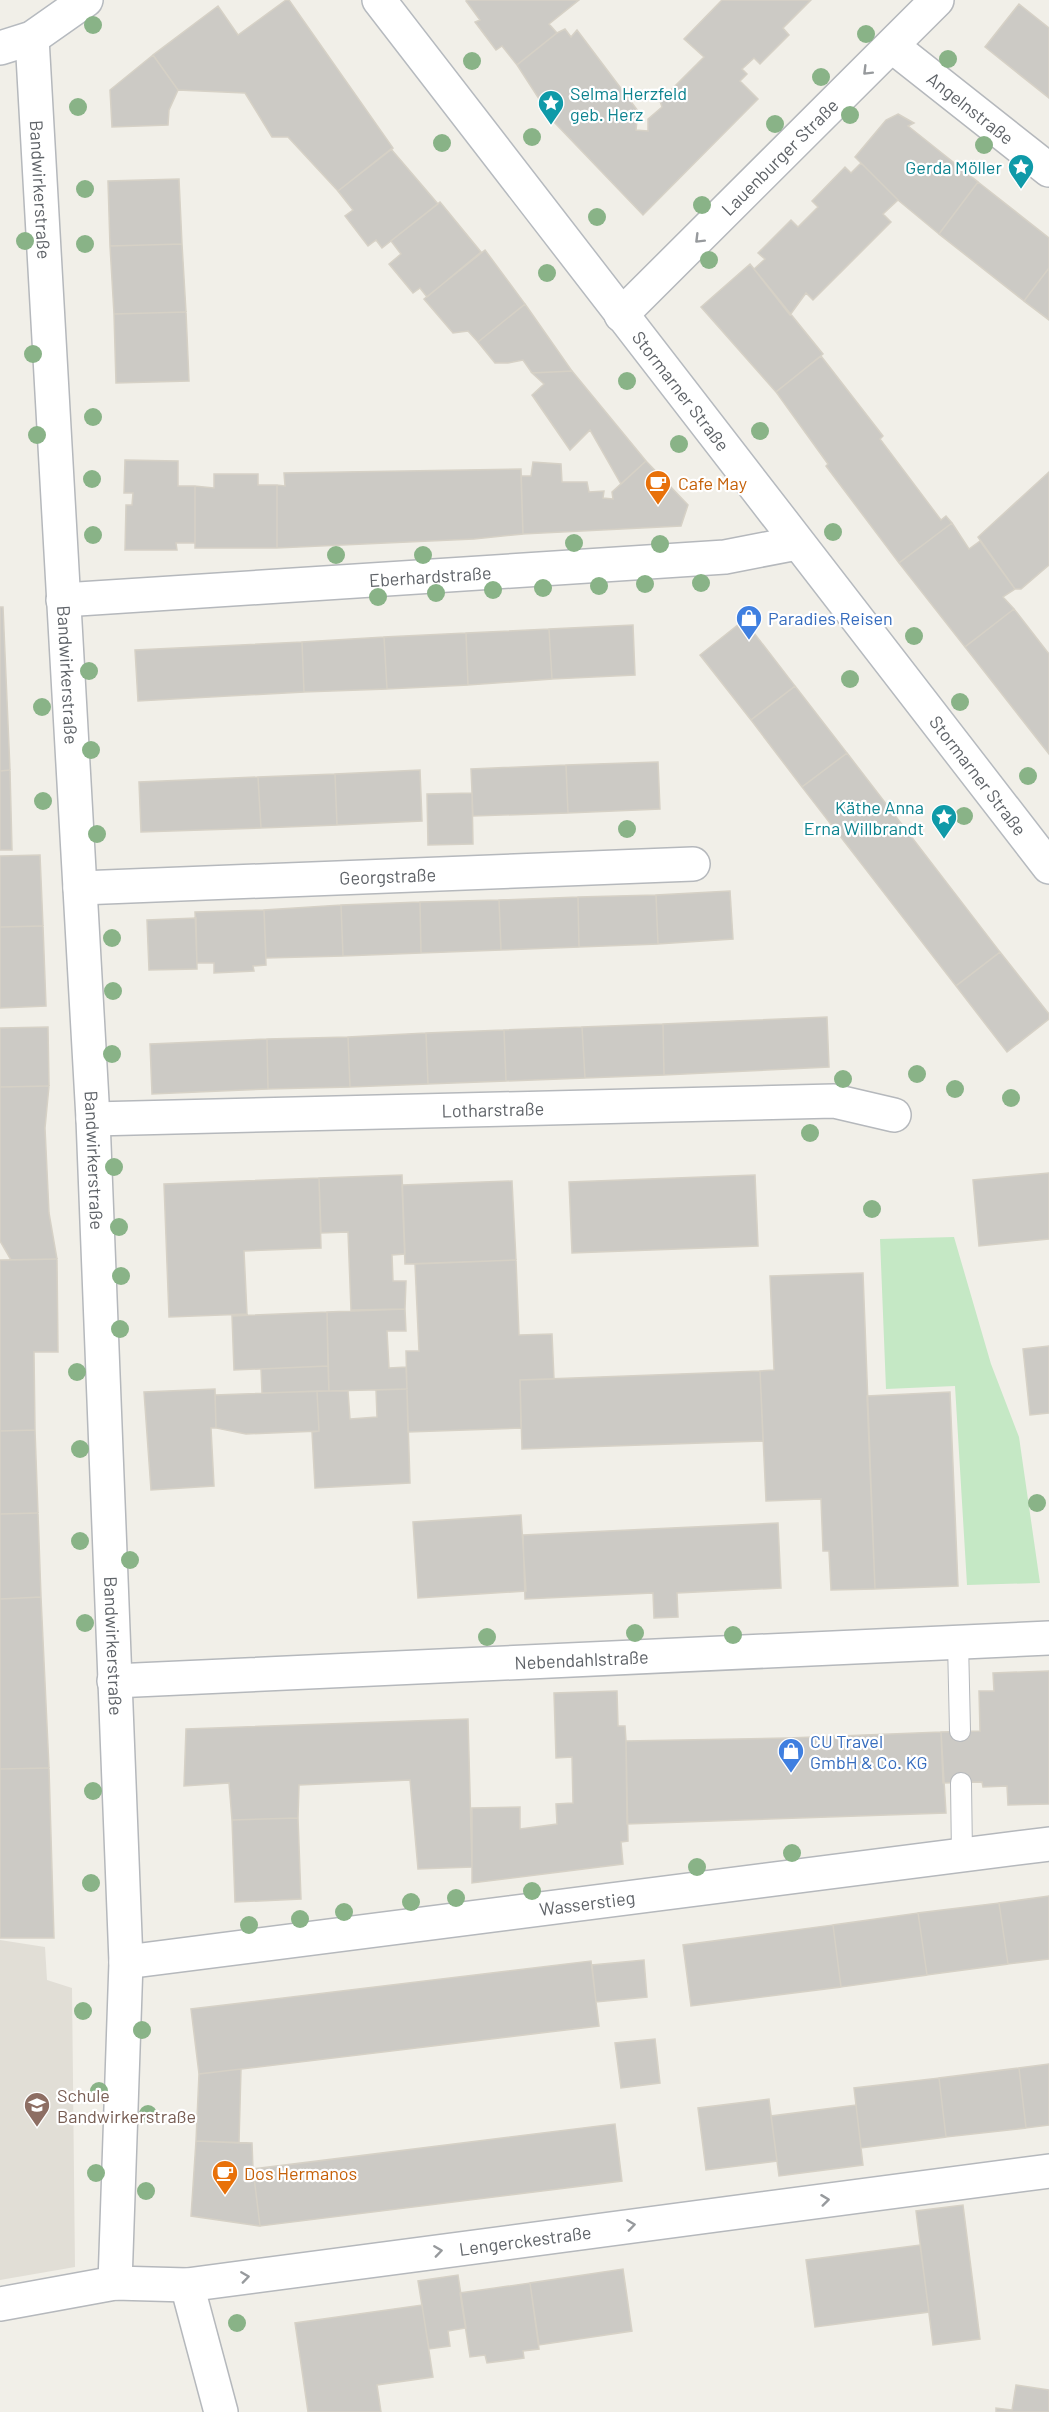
<svg xmlns="http://www.w3.org/2000/svg" width="1049" height="2412" viewBox="0 0 1049 2412" font-family="Barlow,sans-serif">
<style>
.education{fill:#e1ded6}
.green{fill:#c5e8c5}
.building{fill:#cccac5;stroke:#d6d1c6;stroke-width:1.5}
.lines{fill:none;stroke-linecap:round;stroke-linejoin:round}
.lane-casing{stroke:#b5b8bc;stroke-width:22}
.street-casing{stroke:#b5b8bc;stroke-width:36}
.secondary-casing{stroke:#b6babf;stroke-width:36}
.lane{stroke:#fff;stroke-width:20}
.street{stroke:#fff;stroke-width:33}
.secondary{stroke:#fff;stroke-width:33}
.tree{fill:#89b387}
.oneway{stroke:#979a9d}
.labels{text-anchor:middle;dominant-baseline:central;stroke-width:4.5;stroke-linejoin:round;paint-order:stroke}
.culture-label{font-size:18px;fill:#0d838f;stroke:#fff;text-anchor:end}
.street-label{font-size:18px;fill:#5f6368;stroke:#fff}
.food-label{font-size:18px;fill:#c56008;stroke:#fff;text-anchor:start}
.shop-label{font-size:18px;fill:#366cbe;stroke:#fff;text-anchor:start}
.education-label{font-size:18px;fill:#785e54;stroke:#fff;text-anchor:start}
</style>
<rect width="100%" height="100%" fill="#f1efe8"/>
<path class="education" d="M0 1940 45 1947 47 1980 72 1988 75 2267 0 2280Z"/>
<path class="green" d="M954 1237 991 1364 1019 1437 1040 1583 967 1585 955 1386 886 1389 880 1239Z"/>
<path class="building" d="M286 0H289L393 148 338 191 288 137H272L245 93 178 90 153 55 218 6 238 35Z
M468 0H579L549 24 557 33 517 65 502 46 496 50 475 22 480 20 466 1Z
M722 0H811L783 28 789 35 760 64 754 58 742 69 747 74 740 81 758 99 643 215 554 122 517 65 557 33 565 29 571 37 577 30 638 111 636 130 648 131V119L662 107 660 101 704 57 684 39Z
M1019 4 1049 28V98L985 47Z
M153 55 178 90 169 110 168 125 112 127 110 90Z
M898 114 914 123 908 126 978 182 939 234 898 200 855 157 886 120Z
M391 149 438 204 382 248 376 240 368 246 345 216 353 210 338 191Z
M861 163 898 200 883 214 891 222 813 300 806 293 790 315 754 269 765 259 758 253 791 220 798 227 818 207 812 201 845 167 851 173Z
M179 179 182 244 110 246 108 181Z
M978 182 1049 238V268L1024 301 939 234Z
M440 202 481 252 427 297 420 288 413 293 389 264 401 254 391 241Z
M182 244 186 312 114 314 110 246Z
M485 250 525 304 478 342 468 331 453 333 424 299Z
M750 264 823 354 776 392 701 307Z
M1049 268V320L1024 301Z
M525 304 572 371 532 373 523 360 508 363H495L478 342Z
M186 312 189 381 116 383 114 314Z
M821 356 883 436 880 439 941 520 946 516 952 523 899 563 826 466 828 464 776 392Z
M572 371 646 461 621 484 590 430 570 450 532 395 544 384 532 373Z
M125 460 178 461V486H195V543H176L177 550H125L126 505H132L133 493H124Z
M646 461 688 505 681 526 523 534 521 476H531L533 462 561 464 562 482H587L589 492 604 491 603 498 613 499 612 492Z
M521 469 523 534 474 539 277 548V485L285 486 284 473Z
M1049 472V565L1021 589H1015L978 537Z
M214 474H258V485H277V548H195V486L214 488Z
M952 523 969 549 980 541 1015 589 1003 597 1014 609 965 647 899 563Z
M0 607H3L10 770 0 771Z
M1014 609 1049 654V754L965 647Z
M744 620 795 686 751 720 700 655Z
M633 625 635 675 552 679 549 629Z
M549 629 552 679 468 685 466 633Z
M466 633 468 685 387 689 384 637Z
M384 637 387 689 304 692 302 642Z
M302 642 304 692 138 701 135 650Z
M795 686 847 753 802 787 751 720Z
M847 753 1000 952 956 986 802 787Z
M658 762 660 809 568 813 566 765Z
M566 765 568 813 473 816 471 769Z
M10 770 12 850H0V771Z
M420 770 422 821 337 825 335 774Z
M335 774 337 825 261 828 258 777Z
M258 777 261 828 141 832 139 782Z
M472 793 473 844 428 845 427 794Z
M40 855 43 926 0 927V856Z
M730 891 733 939 658 944 656 895Z
M656 895 658 944 579 947 578 897Z
M578 897 579 947 501 950 499 900Z
M499 900 501 950 421 953 420 902Z
M420 902 421 953 343 956 341 905Z
M341 905 343 956 266 958 264 910Z
M264 910 266 965 253 966 254 971 214 973V963H197L195 912Z
M196 918 197 969 149 970 147 920Z
M43 926 46 1006 0 1008V927Z
M1000 952 1049 1014V1019L1007 1052 956 986Z
M827 1017 829 1067 664 1075 663 1024Z
M663 1024 664 1075 585 1078 582 1027Z
M48 1027 49 1086 0 1087V1028Z
M582 1027 585 1078 506 1081 504 1030Z
M504 1030 506 1081 428 1084 426 1033Z
M426 1033 428 1084 350 1087 348 1037Z
M348 1037 350 1087 268 1089 267 1039Z
M267 1039 268 1089 152 1094 150 1044Z
M49 1086 45 1128 49 1213 57 1259 11 1260 0 1241V1087Z
M1049 1173V1239L979 1246 973 1180Z
M402 1175 405 1254 392 1255 393 1281H406L405 1309 351 1310 348 1232 321 1233 319 1178Z
M755 1175 758 1246 572 1253 569 1182Z
M319 1178 321 1248 244 1251 247 1314 169 1317 164 1184Z
M512 1181 516 1260 405 1264 402 1185Z
M57 1259 58 1352H34L35 1430 0 1431V1260Z
M516 1260 519 1335 552 1334 554 1379 520 1380 521 1428 408 1432 406 1351H419L415 1264Z
M863 1273 875 1589 831 1590 829 1551H823L821 1499 766 1501 760 1371 774 1370 770 1276Z
M405 1309 406 1331H387L389 1368 406 1367 407 1389 329 1391 327 1312Z
M327 1312 328 1366 234 1370 232 1316Z
M1049 1346V1413L1030 1415 1023 1349Z
M328 1366 329 1391 262 1393 261 1369Z
M760 1371 763 1441 522 1449 520 1380Z
M215 1389 216 1428H211L214 1486 151 1490 144 1392Z
M407 1389 410 1483 315 1488 312 1432 319 1431 317 1391H348L350 1419 377 1417 376 1390Z
M317 1391 319 1431 246 1434 216 1428 215 1395Z
M950 1392 958 1586 875 1589 867 1396Z
M35 1430 38 1513 0 1514V1431Z
M38 1513 41 1597 0 1599V1514Z
M521 1515 526 1591 418 1598 413 1522Z
M778 1523 781 1588 677 1593 678 1617 654 1618 653 1593 525 1599 523 1535Z
M41 1597 49 1768 0 1769V1599Z
M1049 1671V1804L1008 1805 1007 1786 983 1787 982 1782 943 1783 941 1732 980 1731 979 1691H994L993 1673Z
M617 1691 618 1726H625L626 1741 628 1841 621 1842 623 1864 472 1883V1808L520 1807V1829L557 1824 556 1804 573 1803 572 1757 556 1758 554 1693Z
M468 1719 472 1867 418 1869 410 1780 299 1785 298 1818 232 1820 229 1783 184 1786 186 1729Z
M941 1732 946 1813 627 1824 626 1741 788 1738Z
M49 1768 54 1938H0V1769Z
M298 1818 301 1899 235 1902 232 1820Z
M1049 1896V1959L1008 1964 999 1903Z
M999 1903 1008 1964 927 1975 918 1913Z
M918 1913 927 1975 841 1987 833 1925Z
M833 1925 841 1987 691 2006 683 1945Z
M644 1960 647 1997 596 2002 592 1965Z
M591 1961 599 2026 199 2074 191 2009Z
M655 2039 660 2083 621 2088 615 2043Z
M1049 2064V2125L1026 2128 1019 2068Z
M1019 2068 1026 2128 946 2137 939 2078Z
M241 2069 239 2143 196 2141 199 2074Z
M939 2078 946 2137 861 2148 854 2088Z
M769 2099 777 2161 706 2170 698 2108Z
M856 2105 863 2165 779 2176 771 2116Z
M615 2124 622 2181 260 2226 253 2169Z
M196 2141 252 2143 253 2169 260 2226 191 2216Z
M963 2205 980 2339 933 2345 916 2211Z
M920 2245 929 2312 815 2327 806 2260Z
M623 2269 632 2331 539 2345 530 2283Z
M458 2275 466 2328 448 2331 450 2346 429 2349 418 2281Z
M530 2283 539 2349 523 2351 524 2358 487 2363 485 2355 470 2357 460 2293Z
M422 2305 433 2377 377 2385 381 2412H308L295 2323Z
M1016 2385 1049 2390V2412H996V2408L1012 2410Z"/>
<g class="lines">
<g class="lane-casing">
<path id="lane" d="M958 1642 960 1731
M961 1783 962 1855"/>
</g>
<g class="street-casing">
<g id="street">
<path id="s1" d="M32 38 93 1119 126 1962 115 2283"/>
<path id="s2" d="M892 46 1049 170"/>
<path id="s3" d="M621 315 937 0"/>
<path id="s4" d="M63 600 725 557 797 543"/>
<path id="s5" d="M80 888 693 864"/>
<path id="s6" d="M93 1119 834 1101 894 1115"/>
<path id="s7" d="M114 1681 1049 1638"/>
<path id="s8" d="M126 1962 1049 1844"/>
<path d="M187 2285 221 2412"/>
<path id="s9" d="M0 2304 115 2283 187 2285 1049 2171"/>
</g>
</g>
<g class="secondary-casing">
<g id="secondary">
<path id="s10" d="M379 0 1049 867"/>
<path d="M0 48 32 38 86 0"/>
</g>
</g>
<use href="#lane" class="lane"/>
<use href="#street" class="street"/>
<use href="#secondary" class="secondary"/>
</g>
<g class="tree">
<circle cx="93" cy="25" r="9"/>
<circle cx="866" cy="34" r="9"/>
<circle cx="948" cy="59" r="9"/>
<circle cx="472" cy="61" r="9"/>
<circle cx="821" cy="77" r="9"/>
<circle cx="78" cy="107" r="9"/>
<circle cx="850" cy="115" r="9"/>
<circle cx="775" cy="124" r="9"/>
<circle cx="532" cy="137" r="9"/>
<circle cx="442" cy="143" r="9"/>
<circle cx="984" cy="145" r="9"/>
<circle cx="85" cy="189" r="9"/>
<circle cx="702" cy="205" r="9"/>
<circle cx="597" cy="217" r="9"/>
<circle cx="25" cy="241" r="9"/>
<circle cx="85" cy="244" r="9"/>
<circle cx="709" cy="260" r="9"/>
<circle cx="547" cy="273" r="9"/>
<circle cx="33" cy="354" r="9"/>
<circle cx="627" cy="381" r="9"/>
<circle cx="93" cy="417" r="9"/>
<circle cx="760" cy="431" r="9"/>
<circle cx="37" cy="435" r="9"/>
<circle cx="679" cy="444" r="9"/>
<circle cx="92" cy="479" r="9"/>
<circle cx="833" cy="532" r="9"/>
<circle cx="93" cy="535" r="9"/>
<circle cx="574" cy="543" r="9"/>
<circle cx="660" cy="544" r="9"/>
<circle cx="336" cy="555" r="9"/>
<circle cx="423" cy="555" r="9"/>
<circle cx="701" cy="583" r="9"/>
<circle cx="645" cy="584" r="9"/>
<circle cx="599" cy="586" r="9"/>
<circle cx="543" cy="588" r="9"/>
<circle cx="493" cy="590" r="9"/>
<circle cx="436" cy="593" r="9"/>
<circle cx="378" cy="597" r="9"/>
<circle cx="914" cy="636" r="9"/>
<circle cx="89" cy="671" r="9"/>
<circle cx="850" cy="679" r="9"/>
<circle cx="960" cy="702" r="9"/>
<circle cx="42" cy="707" r="9"/>
<circle cx="91" cy="750" r="9"/>
<circle cx="1028" cy="776" r="9"/>
<circle cx="43" cy="801" r="9"/>
<circle cx="964" cy="816" r="9"/>
<circle cx="627" cy="829" r="9"/>
<circle cx="97" cy="834" r="9"/>
<circle cx="112" cy="938" r="9"/>
<circle cx="113" cy="991" r="9"/>
<circle cx="112" cy="1054" r="9"/>
<circle cx="917" cy="1074" r="9"/>
<circle cx="843" cy="1079" r="9"/>
<circle cx="955" cy="1089" r="9"/>
<circle cx="1011" cy="1098" r="9"/>
<circle cx="810" cy="1133" r="9"/>
<circle cx="114" cy="1167" r="9"/>
<circle cx="872" cy="1209" r="9"/>
<circle cx="119" cy="1227" r="9"/>
<circle cx="121" cy="1276" r="9"/>
<circle cx="120" cy="1329" r="9"/>
<circle cx="77" cy="1372" r="9"/>
<circle cx="80" cy="1449" r="9"/>
<circle cx="1037" cy="1503" r="9"/>
<circle cx="80" cy="1541" r="9"/>
<circle cx="130" cy="1560" r="9"/>
<circle cx="85" cy="1623" r="9"/>
<circle cx="635" cy="1633" r="9"/>
<circle cx="733" cy="1635" r="9"/>
<circle cx="487" cy="1637" r="9"/>
<circle cx="93" cy="1791" r="9"/>
<circle cx="792" cy="1853" r="9"/>
<circle cx="697" cy="1867" r="9"/>
<circle cx="91" cy="1883" r="9"/>
<circle cx="532" cy="1891" r="9"/>
<circle cx="456" cy="1898" r="9"/>
<circle cx="411" cy="1902" r="9"/>
<circle cx="344" cy="1912" r="9"/>
<circle cx="300" cy="1919" r="9"/>
<circle cx="249" cy="1925" r="9"/>
<circle cx="83" cy="2011" r="9"/>
<circle cx="142" cy="2030" r="9"/>
<circle cx="99" cy="2091" r="9"/>
<circle cx="148" cy="2114" r="9"/>
<circle cx="96" cy="2173" r="9"/>
<circle cx="146" cy="2191" r="9"/>
<circle cx="237" cy="2323" r="9"/>
</g>
<defs><path id="oneway-chevron" d="M-2-3.5L2.5 0L-2 3.5" fill="none" stroke-width="1.6" stroke-linecap="round" stroke-linejoin="round" transform="scale(1.5)"/></defs>
<g class="oneway">
<use href="#oneway-chevron" transform="translate(867 71) rotate(135)"/>
<use href="#oneway-chevron" transform="translate(699 239) rotate(135)"/>
<use href="#oneway-chevron" transform="translate(825 2200) rotate(-7)"/>
<use href="#oneway-chevron" transform="translate(631 2225) rotate(-8)"/>
<use href="#oneway-chevron" transform="translate(438 2251) rotate(-8)"/>
<use href="#oneway-chevron" transform="translate(245 2277) rotate(-8)"/>
</g>
<defs>
<g id="sight-pin" transform="scale(1.35)"><path d="M0 17L-7.5 6A9.5 9.5 0 1 1 7.5 6Z" fill="#0f9aa8" stroke="#fff"/><path d="M0-6L1.8-2.2L6-1.7L2.9 1.2L3.7 5.4L0 3.3L-3.7 5.4L-2.9 1.2L-6-1.7L-1.8-2.2Z" fill="#fff"/></g>
<g id="cafe-pin" transform="scale(1.35)"><path d="M0 17L-7.5 6A9.5 9.5 0 1 1 7.5 6Z" fill="#e8710a" stroke="#fff"/><path d="M-5.5-4.5H6V0H3Q3 3.5 0 3.5H-2.5Q-5.5 3.5-5.5 0ZM3-3.2v2h1.7v-2ZM-6 4.5H4V6H-6Z" fill="#fff"/></g>
<g id="shop-pin" transform="scale(1.35)"><path d="M0 17L-7.5 6A9.5 9.5 0 1 1 7.5 6Z" fill="#3f7fe0" stroke="#fff"/><path d="M-5-2.5h2.3a2.7 3.5 0 0 1 5.4 0H5L5.5 6h-11ZM-1.5-2.5h3a1.5 2.3 0 0 0-3 0Z" fill="#fff"/></g>
<g id="school-pin" transform="scale(1.35)"><path d="M0 17L-7.5 6A9.5 9.5 0 1 1 7.5 6Z" fill="#8d6e63" stroke="#fff"/><path d="M0-5L7-2L0 1L-7-2ZM-4 1L0 2.5L4 1V4Q0 6-4 4Z" fill="#fff"/></g>
</defs>
<g fill-rule="evenodd">
<use href="#sight-pin" x="551" y="103"/>
<use href="#sight-pin" x="1021" y="167"/>
<use href="#cafe-pin" x="658" y="483"/>
<use href="#shop-pin" x="749" y="618"/>
<use href="#sight-pin" x="944" y="817"/>
<use href="#shop-pin" x="791" y="1751"/>
<use href="#school-pin" x="37" y="2105"/>
<use href="#cafe-pin" x="225" y="2173"/>
</g>
<g class="labels">
<g class="culture-label">
<text x="570" y="93" text-anchor="start">Selma Herzfeld<tspan x="570" dy="21">geb. Herz</tspan></text>
<text x="1002" y="167">Gerda Möller</text>
<text x="924" y="807">Käthe Anna<tspan x="924" dy="21">Erna Willbrandt</tspan></text>
</g>
<g class="street-label">
<text stroke="none"><textPath href="#s2" startOffset="100">Angelnstraße</textPath></text>
<text stroke="none"><textPath href="#s3" startOffset="224">Lauenburger Straße</textPath></text>
<text stroke="none"><textPath href="#s1" startOffset="152">Bandwirkerstraße</textPath></text>
<text stroke="none"><textPath href="#s10" startOffset="494">Stormarner Straße</textPath></text>
<text stroke="none"><textPath href="#s4" startOffset="368">Eberhardstraße</textPath></text>
<text stroke="none"><textPath href="#s1" startOffset="638">Bandwirkerstraße</textPath></text>
<text stroke="none"><textPath href="#s10" startOffset="980">Stormarner Straße</textPath></text>
<text stroke="none"><textPath href="#s5" startOffset="308">Georgstraße</textPath></text>
<text stroke="none"><textPath href="#s6" startOffset="400">Lotharstraße</textPath></text>
<text stroke="none"><textPath href="#s1" startOffset="1124">Bandwirkerstraße</textPath></text>
<text stroke="none"><textPath href="#s1" startOffset="1610">Bandwirkerstraße</textPath></text>
<text stroke="none"><textPath href="#s7" startOffset="468">Nebendahlstraße</textPath></text>
<text stroke="none"><textPath href="#s8" startOffset="465">Wasserstieg</textPath></text>
<text stroke="none"><textPath href="#s9" startOffset="530">Lengerckestraße</textPath></text>
</g>
<g class="food-label">
<text x="678" y="483">Cafe May</text>
<text x="244" y="2173">Dos Hermanos</text>
</g>
<g class="shop-label">
<text x="768" y="618">Paradies Reisen</text>
<text x="810" y="1741">CU Travel<tspan x="810" dy="21">GmbH &amp; Co. KG</tspan></text>
</g>
<g class="education-label">
<text x="57" y="2095">Schule<tspan x="57" dy="21">Bandwirkerstraße</tspan></text>
</g>
</g>
</svg>
